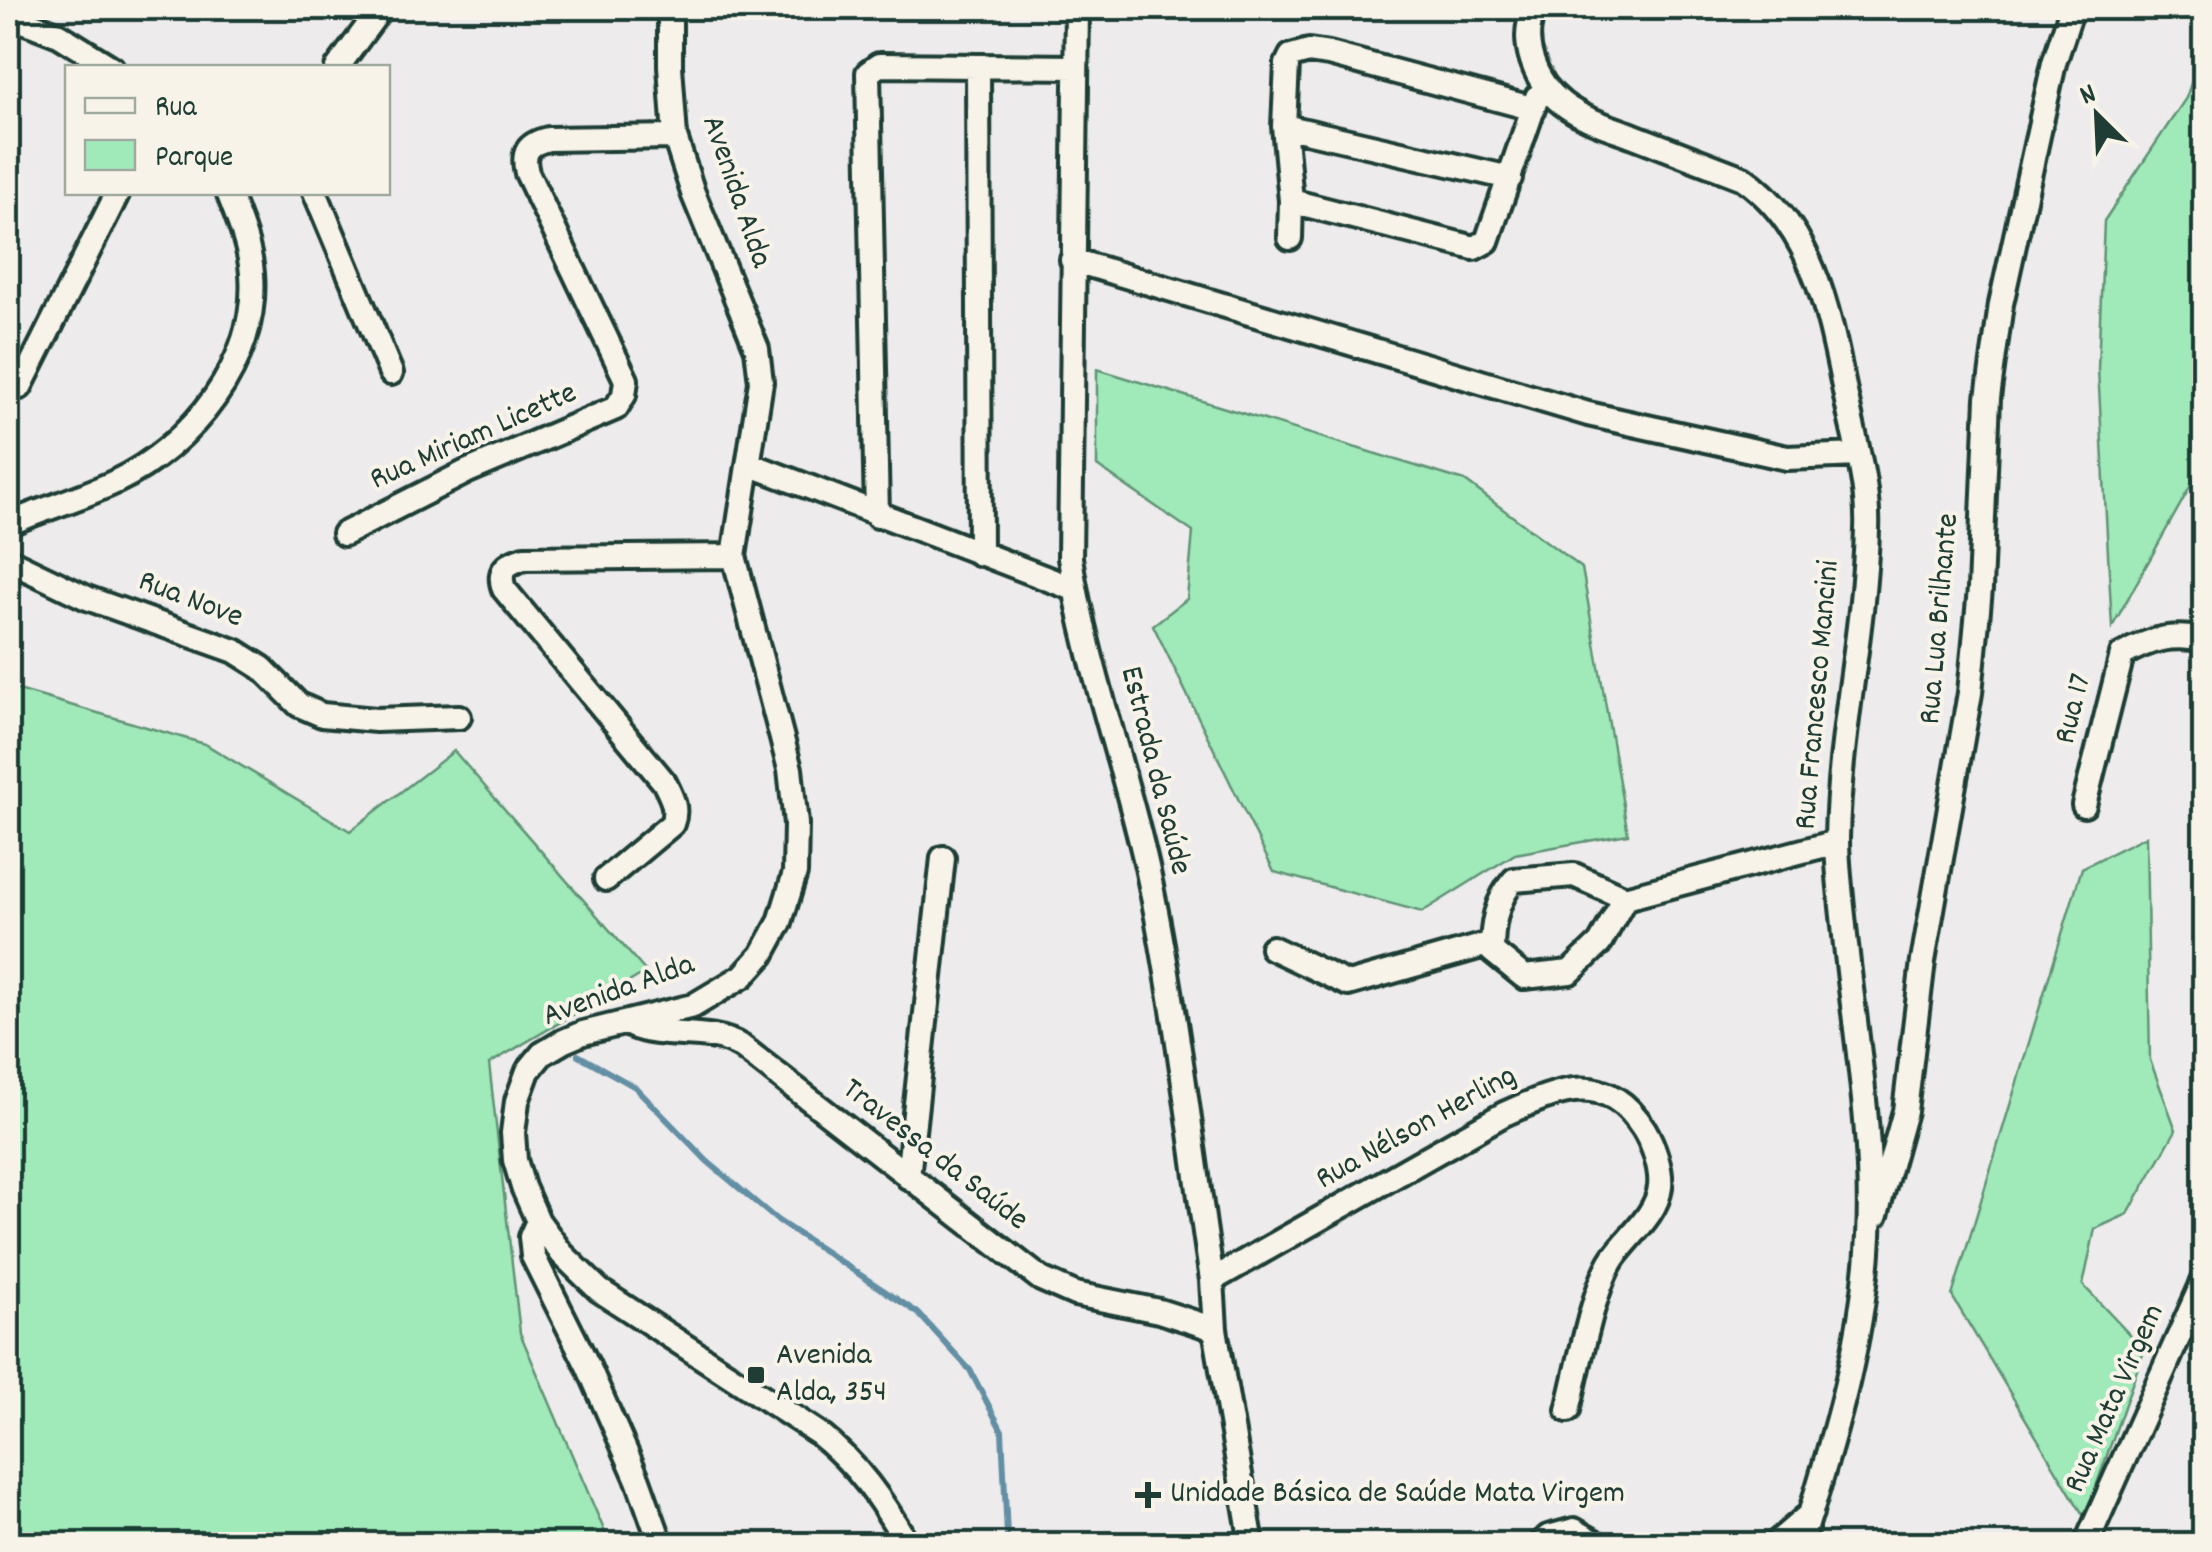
<svg xmlns="http://www.w3.org/2000/svg" width="2212" height="1552" viewBox="0 0 2212 1552" font-family="Dekko,sans-serif">
<style>
.green{fill:#a0e9b8;stroke:#609376;stroke-width:2.5}
.lines{fill:none;stroke-linecap:round;stroke-linejoin:round}
.stream{stroke:#638fa4;stroke-width:6}
.minor-casing{stroke:#1f3d34;stroke-width:30}
.minor{stroke:#f7f3e8;stroke-width:22}
.poi-dot{fill:#1f3d34;stroke:#f7f3e8;stroke-width:4}
.labels{text-anchor:middle;dominant-baseline:central;stroke-width:8;stroke-linejoin:round;paint-order:stroke}
.street-label{font-size:32px;fill:#1f3d34;stroke:#f7f3e8}
.poi-label{font-size:32px;fill:#1f3d34;stroke:#f7f3e8;text-anchor:start}
</style>
<rect width="100%" height="100%" fill="#edebec"/>
<filter id="ink" filterUnits="userSpaceOnUse"><feTurbulence type="fractalNoise" baseFrequency=".01" numOctaves="2"/><feDisplacementMap in="SourceGraphic" scale="20" xChannelSelector="R" yChannelSelector="G"/><feConvolveMatrix kernelMatrix="1 2 1 2 8 2 1 2 1" color-interpolation-filters="sRGB"/></filter>
<g filter="url(#ink)">
<path class="green" d="M2204 46V462L2112 627 2098 369 2104 221 2186 98Z
M1097 369 1465 481 1582 568 1628 834 1515 854 1422 912 1274 872 1153 625 1187 599 1193 532 1097 466Z
M8 687 205 744 350 831 454 751 646 972 489 1064 520 1333 610 1544H8Z
M2146 836 2150 1060 2176 1130 2128 1214 2095 1229 2083 1285 2144 1350 2085 1518 1952 1296 2082 868Z"/>
<g class="lines">
<path class="stream" d="M578 1055 635 1087 707 1161 777 1220 918 1313 970 1370 1002 1431 1007 1536 1011 1544"/>
<g class="minor-casing">
<path id="minor" d="M670 8V66L675 137 693 193 757 349 761 382 734 556 790 769 796 824 795 873 780 922 762 955 743 976 693 1006 583 1033 564 1041 542 1054 528 1071 517 1101 513 1133 515 1160 523 1187 538 1221 562 1254 599 1290 818 1433C857 1464 883 1501 907 1544
M1077 8 1070 558C1086 663 1124 764 1147 867 1176 1003 1191 1142 1212 1280L1215 1329 1252 1544
M1535 8C1518 41 1535 83 1563 104 1584 120 1610 127 1634 136 1670 150 1707 164 1743 178 1819 231 1831 327 1849 411 1857 449 1869 492 1867 530 1864 633 1839 734 1837 838 1837 870 1842 903 1845 936 1855 1033 1874 1138 1869 1236 1864 1343 1832 1443 1801 1544
M8 15 59 35 112 68
M978 66 980 554
M337 68 381 8
M1284 126 1510 178
M315 192 391 373
M1291 201 1474 248 1487 241 1537 97
M1290 238 1291 201 1284 126 1287 64 1291 56 1309 51 1329 54 1531 108
M1072 260 1588 414 1787 458 1858 455
M20 387 118 192
M749 464 1074 589
M877 516 868 73 879 65 1075 67
M8 524C43 509 81 498 115 482 191 446 259 362 252 274 250 246 238 218 228 192
M344 534 468 471 616 408 624 395 626 380 527 173C522 153 527 144 548 139L675 137
M8 560 87 598 235 651 262 668 299 705 322 715 376 720 459 717
M2084 805 2122 655C2150 639 2172 633 2204 640
M606 879 672 824C678 808 672 798 664 782L504 589C497 570 507 563 524 558L734 556
M1625 898 1600 943 1570 972 1524 977 1492 951C1492 925 1496 900 1514 880L1574 875 1625 898 1837 842
M1272 948 1348 984 1492 943
M630 1025C666 1041 707 1026 742 1047L1041 1279 1075 1294 1159 1311 1215 1329
M908 1177 943 858
M1876 1215 1905 1111 1923 961 1970 693 1980 589 1988 398 2001 304 2054 63 2072 8
M538 1221 531 1237 533 1256 588 1366 638 1480 661 1544
M1212 1280 1504 1114C1559 1090 1605 1068 1644 1129 1653 1144 1662 1169 1660 1187 1657 1214 1629 1236 1614 1257 1593 1287 1578 1371 1568 1410
M1541 1544 1548 1537 1574 1530 1598 1544
M1775 1544 1811 1513
M2086 1544 2204 1280"/>
</g>
<use href="#minor" class="minor"/>
</g>
</g>
<g class="poi-dot">
<rect x="746" y="1365" width="20" height="20" rx="5"/>
<path d="M1143 1480h10v10h10v10h-10v10h-10v-10h-10v-10h10z"/>
</g>
<g class="labels">
<g class="street-label">
<text transform="translate(735 192) rotate(71)">Avenida Alda</text>
<text transform="translate(474 438) rotate(-24)">Rua Miriam Licette</text>
<text transform="translate(190 601) rotate(21)">Rua Nove</text>
<text transform="translate(1941 619) rotate(-85)">Rua Lua Brilhante</text>
<text transform="translate(1819 695) rotate(-85)">Rua Francesco Mancini</text>
<text transform="translate(2075 709) rotate(-76)">Rua 17</text>
<text transform="translate(1154 771) rotate(76)">Estrada da Saúde</text>
<text transform="translate(619 992) rotate(-20)">Avenida Alda</text>
<text transform="translate(1417 1129) rotate(-29)">Rua Nélson Herling</text>
<text transform="translate(934 1156) rotate(38)">Travessa da Saúde</text>
<text transform="translate(2116 1399) rotate(-66)">Rua Mata Virgem</text>
</g>
<g class="poi-label">
<text x="776" y="1357">Avenida<tspan x="776" dy="37">Alda, 354</tspan></text>
<text x="1170" y="1495">Unidade Básica de Saúde Mata Virgem</text>
</g>
</g>
<rect width="2212" height="1552" fill="none" stroke="#f7f3e8" stroke-width="40"/>
<rect x="20" y="20" width="2172" height="1512" fill="none" stroke="#1f3d34" stroke-width="4" filter="url(#ink)"/>
<rect x="65" y="65" width="325" height="130" fill="#f7f3e8" stroke="#a1aaa0" stroke-width="2.5"/>
<rect x="85" y="98" width="50" height="15" fill="#f7f3e8" stroke="#a1aaa0" stroke-width="2.5"/>
<text x="155" y="115" font-size="30" fill="#1f3d34">Rua</text>
<rect x="85" y="140" width="50" height="30" fill="#a0e9b8" stroke="#a1aaa0" stroke-width="2.5"/>
<text x="155" y="165" font-size="30" fill="#1f3d34">Parque</text>
<g transform="translate(2097 115) rotate(336)" stroke="#f7f3e8" stroke-width="8" paint-order="stroke">
<path d="M0-8L18 38L0 25L-18 38Z" fill="#1f3d34"/>
<text y="-15" font-size="28" font-weight="bold" text-anchor="middle" fill="#1f3d34">N</text>
</g>
</svg>
